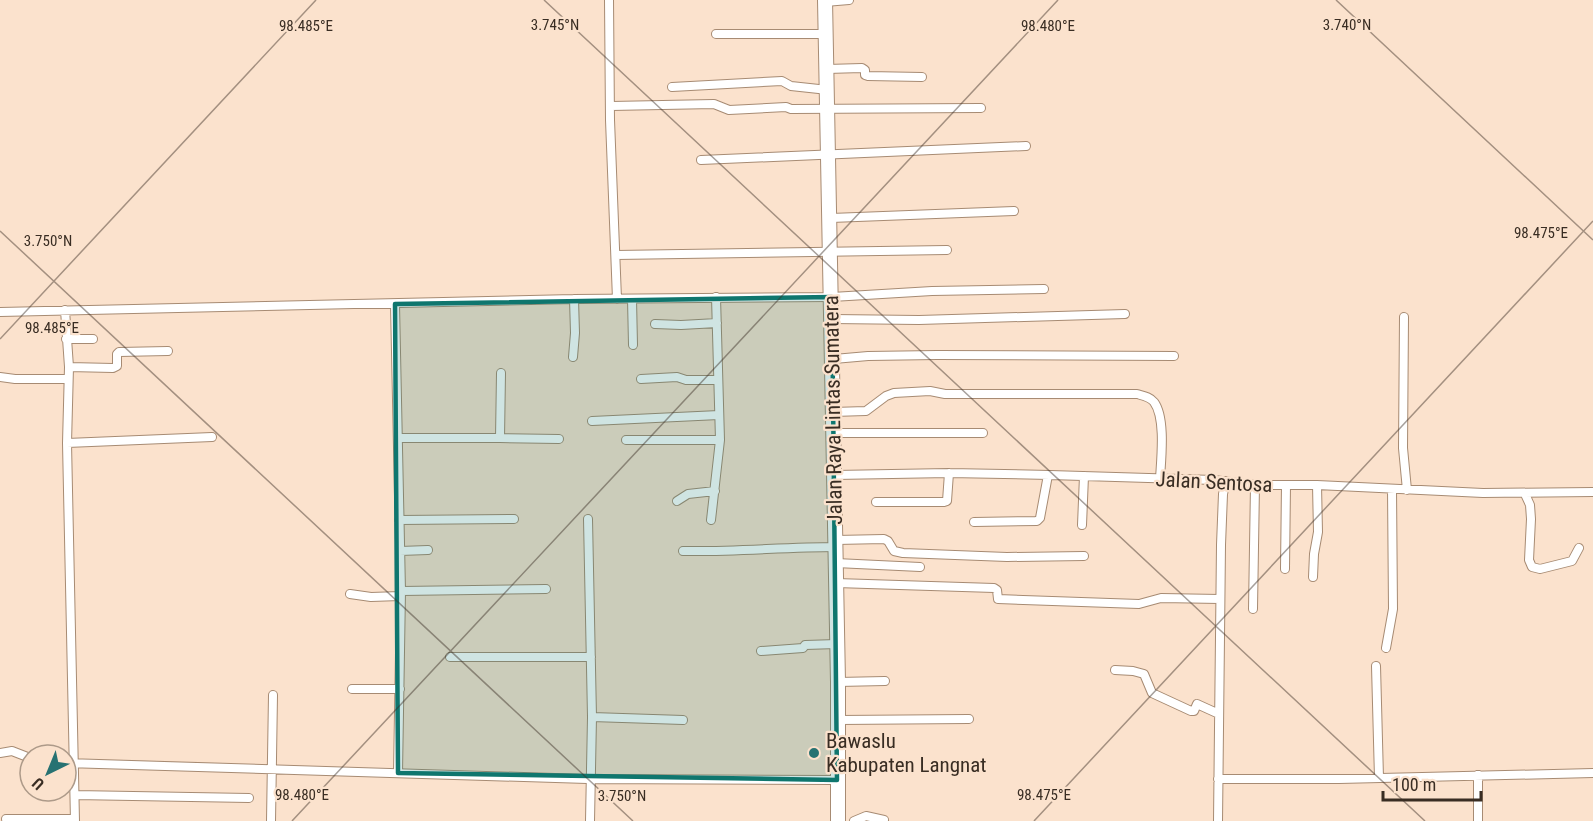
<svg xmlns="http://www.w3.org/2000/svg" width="1593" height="821" viewBox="0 0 1593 821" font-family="'Roboto Condensed',sans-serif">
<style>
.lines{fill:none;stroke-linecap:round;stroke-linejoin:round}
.minor-casing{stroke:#a78b73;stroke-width:10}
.trunk-casing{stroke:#a78b73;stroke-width:16}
.minor{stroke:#fff;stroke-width:8}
.trunk{stroke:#fff;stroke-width:14}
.marked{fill:#0f766e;fill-opacity:0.2;stroke:#0f766e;stroke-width:4.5;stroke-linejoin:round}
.ticks{fill:none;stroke:#392d23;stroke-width:1.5;stroke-opacity:0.45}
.poi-dot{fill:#277272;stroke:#fbe2cd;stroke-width:2}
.labels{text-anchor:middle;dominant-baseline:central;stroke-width:4.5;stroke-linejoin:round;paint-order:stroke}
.street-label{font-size:21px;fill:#392d23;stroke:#fbe2cd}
.poi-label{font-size:21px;fill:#392d23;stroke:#fbe2cd;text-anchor:start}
.ticks-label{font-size:15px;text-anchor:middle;fill:#392d23;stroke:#fbe2cd;stroke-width:4.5;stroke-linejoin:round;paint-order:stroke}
</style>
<rect width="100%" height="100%" fill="#fbe2cd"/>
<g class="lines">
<g class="minor-casing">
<path id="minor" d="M609 0 610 120 617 299
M825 2 849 0
M716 34H826
M827 69 862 68 865 70V75L868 76 922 77
M672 87 782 81 791 86 828 90
M611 106 714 104 729 110 786 107 791 109 981 108
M701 160 1026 146
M831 218 1014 211
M616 255 947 250
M632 299 633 345
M395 304 401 591 398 773
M65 310 69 367 67 443 75 821
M0 312 574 299 832 297 932 291 1044 289
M1404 317 1403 448 1407 490
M832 319 919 320 1125 314
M655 324 681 325 717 323
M66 339H93
M573 357 575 333 574 299
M834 359 868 356 937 355 1174 356
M69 367 113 368 117 366V354L119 352 168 351
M0 377 15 379H68
M641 379 677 377 686 380H718
M833 412 866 411 886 396 894 393 930 391 945 394H1137C1144 396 1150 397 1154 402 1166 418 1161 460 1160 479
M592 421 719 415
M834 433H983
M399 438H500L501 373
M500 438 559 439
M626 440H720
M67 443 212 437
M835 475 949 473 1050 475 1214 480 1255 485H1317L1483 493 1593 492
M1525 494 1530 505 1531 519 1529 560 1532 567 1540 569 1572 561 1579 548
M677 501 688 494 715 491
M876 502H944L947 501 949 473
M588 519 592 717 590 821
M399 520 514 519
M711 520 720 440 716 297
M974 522 1037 521 1040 518 1048 475
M1082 525 1084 476
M836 540 884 539 888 541 894 551 903 553 1007 557 1084 556
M400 551 428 550
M683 551C734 552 785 547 836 547
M836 563 920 567
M1285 569 1286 485
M1313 577 1314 554 1318 532 1317 485
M836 583 994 588 997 590 998 599 1139 604 1161 598 1220 599
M401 591 546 589
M350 594 371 597 400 596
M1253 609 1255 485
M1386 648 1393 609 1392 489
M761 651 803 648 805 645 837 644
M450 657H591
M1376 666 1379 778
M1115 670 1133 671 1144 674 1152 693 1191 711H1194L1197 704 1219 714
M838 682 885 681
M352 689H400
M592 717 683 720
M838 720 969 719
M0 753 12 751 30 758
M66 763 587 779 837 780
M1478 775V821
M1218 779H1339L1593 773
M75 795 249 798
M6 819H75
M271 821 273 695
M854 821 866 816 884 820
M1218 821 1221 545 1223 494 1226 481"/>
</g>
<g class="trunk-casing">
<path id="trunk" d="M825 0 838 682V821"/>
</g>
<use href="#minor" class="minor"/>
<use href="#trunk" class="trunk"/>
</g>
<path class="marked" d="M832 297 837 780 398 773 395 304Z"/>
<path class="ticks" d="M544 0 1425 821M1336 0 1593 240M0 231 633 821M0 339 316 0M292 821 1058 0M1034 821 1593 221"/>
<circle class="poi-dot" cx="814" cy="753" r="6"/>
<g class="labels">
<g class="street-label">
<text transform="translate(833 410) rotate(-91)">Jalan Raya Lintas Sumatera</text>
<text transform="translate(1214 482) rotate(3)">Jalan Sentosa</text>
</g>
<g class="poi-label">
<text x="826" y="741">Bawaslu<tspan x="826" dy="24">Kabupaten Langnat</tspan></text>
</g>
</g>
<g class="ticks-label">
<text x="555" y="30">3.745°N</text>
<text x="1347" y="30">3.740°N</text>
<text x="306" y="31">98.485°E</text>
<text x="1048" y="31">98.480°E</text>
<text x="1541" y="238">98.475°E</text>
<text x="48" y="246">3.750°N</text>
<text x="52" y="333">98.485°E</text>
<text x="302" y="800">98.480°E</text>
<text x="1044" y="800">98.475°E</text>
<text x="622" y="801">3.750°N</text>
</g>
<g transform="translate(48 773) rotate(223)"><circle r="28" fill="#fbe2cd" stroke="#ad9a89" stroke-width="1.5"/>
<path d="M0-4.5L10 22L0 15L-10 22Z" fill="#277272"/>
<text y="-9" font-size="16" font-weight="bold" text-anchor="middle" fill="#392d23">U</text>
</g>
<path d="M1383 791v9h98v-9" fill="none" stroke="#392d23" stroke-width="3"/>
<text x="1392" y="791" font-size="18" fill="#392d23" stroke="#fbe2cd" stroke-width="4.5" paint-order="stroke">100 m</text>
</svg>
